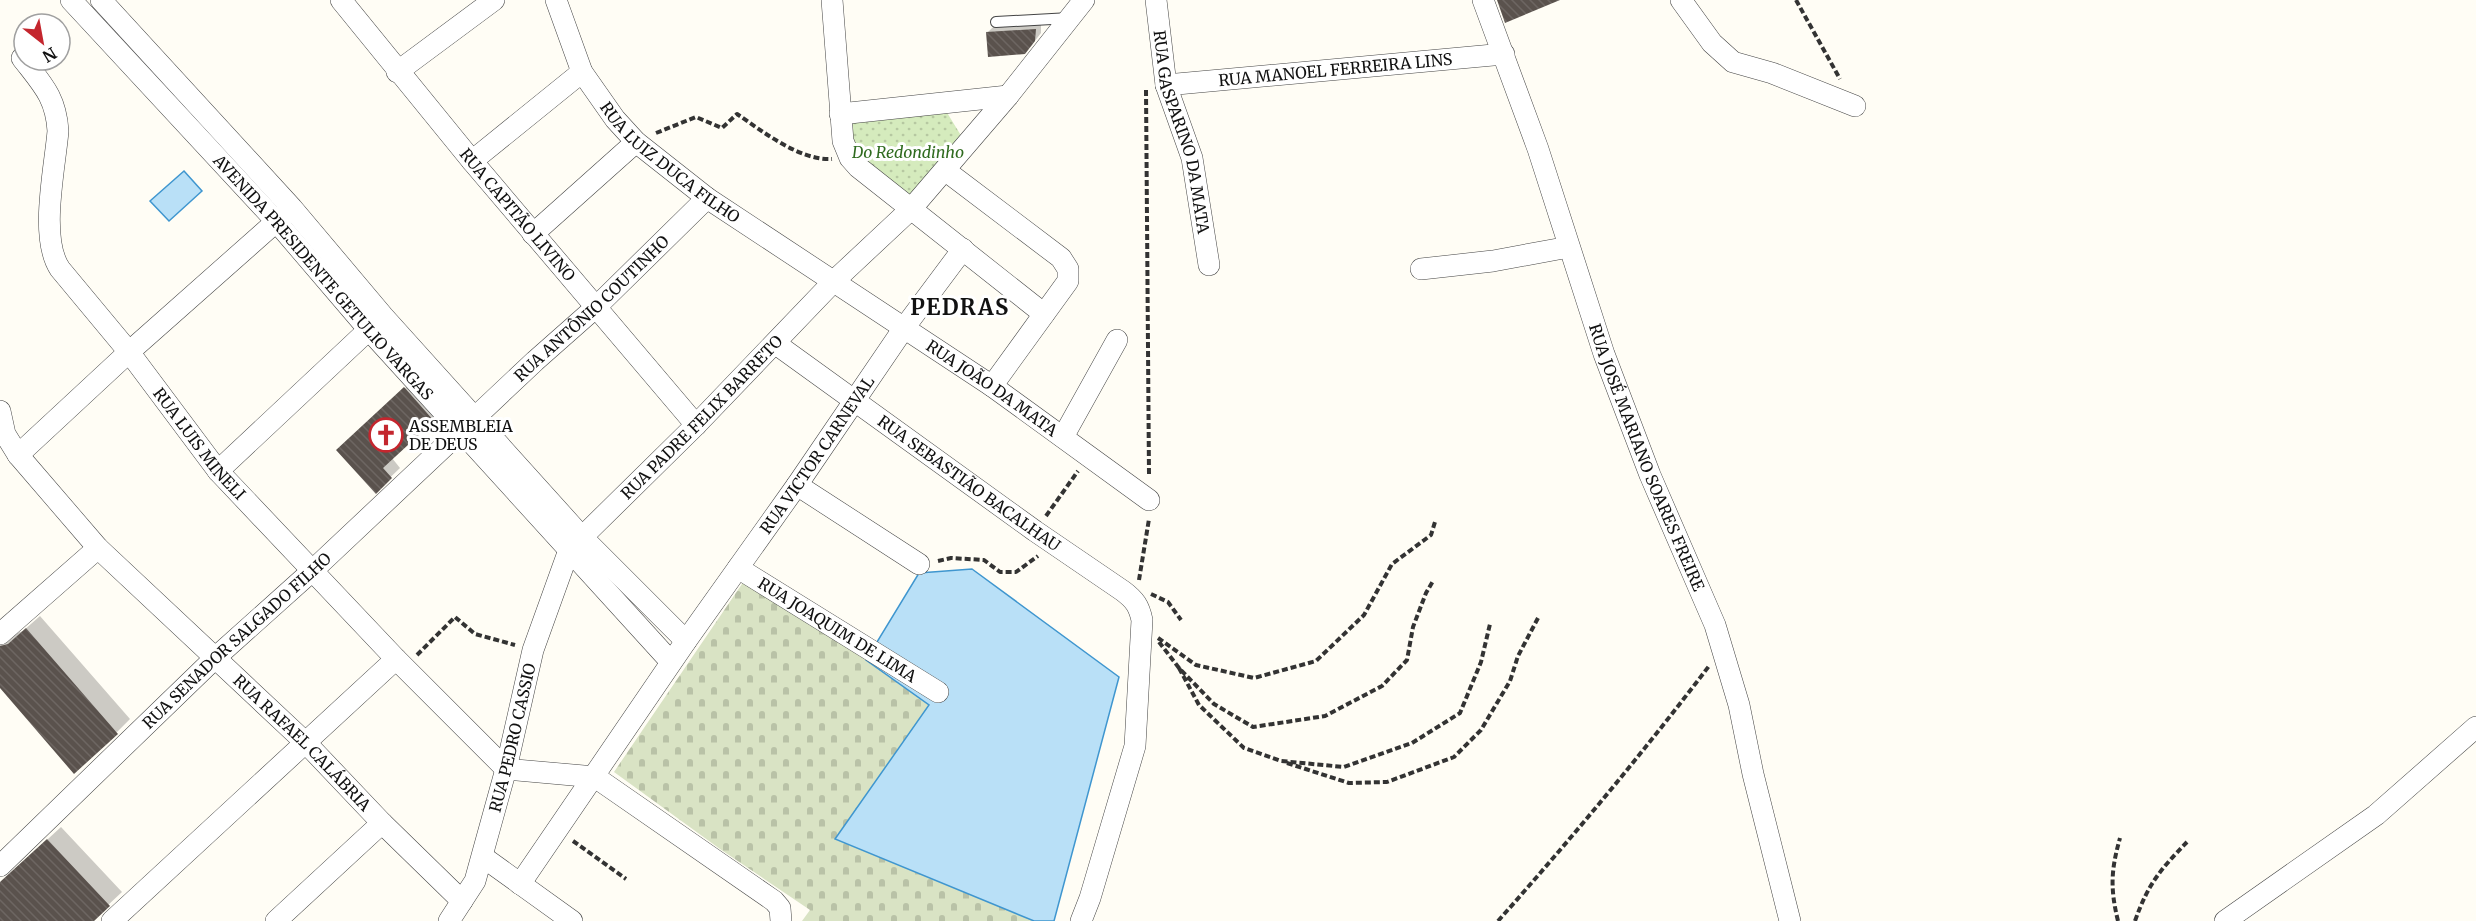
<svg xmlns="http://www.w3.org/2000/svg" width="2476" height="921" viewBox="0 0 2476 921" font-family="Merriweather,serif">
<style>
.grass{fill:url(#grass-dots)}
.cemetery{fill:url(#cemetery-stones)}
.water{fill:#b9e0f7;stroke:#3f96cf;stroke-width:1.5}
.shadow{fill:#0003}
.building{fill:url(#building-back-hatch)}
.lines{fill:none;stroke-linecap:round;stroke-linejoin:round}
.service-casing{stroke:#444;stroke-width:12}
.minor-casing{stroke:#444;stroke-width:22}
.path{stroke:#333;stroke-width:4;stroke-dasharray:6 3;stroke-linecap:butt}
.service{stroke:#fff;stroke-width:10}
.minor{stroke:#fff;stroke-width:21}
.labels{text-anchor:middle;dominant-baseline:central;stroke-width:6;stroke-linejoin:round;paint-order:stroke}
.street-label{font-size:16px;fill:#111;stroke:#fff}
.park-label{font-size:16px;font-style:italic;fill:#2f6b1f;stroke:#fff}
.poi-label{font-size:16px;fill:#111;stroke:#fff;text-anchor:start}
.district-label{font-size:22px;font-weight:bold;letter-spacing:1.5px;fill:#111;stroke:#fff}
</style>
<defs>
<pattern id="grass-dots" width="8" height="8" patternUnits="userSpaceOnUse" patternTransform="scale(1.5)"><rect width="8" height="8" fill="#d5ebbd"/><path d="M2 2h.1M6 6h.1" fill="none" stroke="#b6c8a1" stroke-width="1.8" stroke-linecap="round"/></pattern>
<pattern id="cemetery-stones" width="16" height="16" patternUnits="userSpaceOnUse" patternTransform="scale(1.5)"><rect width="16" height="16" fill="#d9e3c4"/><path d="M2 7V4a2 2 0 0 1 4 0v3zM10 15v-3a2 2 0 0 1 4 0v3z" fill="#b9c2a7"/></pattern>
<pattern id="building-back-hatch" width="6" height="6" patternUnits="userSpaceOnUse" patternTransform="scale(1.5)"><rect width="6" height="6" fill="#5a524d"/><path d="M-1 5l2 2M0 0l6 6M5-1l2 2" fill="none" stroke="#6d6662"/></pattern>
</defs>
<rect width="100%" height="100%" fill="#fffdf5"/>
<path class="grass" d="M946 111 965 142 911 203C891 185 841 149 849 119Z"/>
<path class="cemetery" d="M744 581 866 660 929 705 835 839 1034 921H802L810 910 720 849 614 772Z"/>
<path class="water" d="M184 171 202 191 169 221 150 201Z
M972 569 1119 677 1054 921H1034L835 839 929 705 866 660 919 573Z"/>
<path class="shadow" d="M1041 23V33L1031 46 987 33 994 26Z
M415 379 443 410 392 458 400 468 376 491 348 440Z
M40 616 130 719 117 732 0 686V645L14 634 23 631Z
M61 827 122 892 91 921H0V883Z"/>
<path class="building" d="M1497 0H1560L1505 23Z
M1036 29 1035 41 1025 54 988 57 986 32Z
M404 387 434 421 383 468 392 478 376 494 336 450Z
M26 628 118 734 74 774 0 688V646L8 644Z
M47 839 110 906 94 921H0V882Z"/>
<g class="lines">
<g class="service-casing">
<path id="service" d="M996 22 1070 18"/>
</g>
<g class="minor-casing">
<g id="minor">
<path id="s1" d="M71 0 275 220 369 330 671 662"/>
<path d="M101 0 292 208 383 316 582 537 686 641"/>
<path id="s2" d="M341 0 472 161 696 425"/>
<path id="s3" d="M556 0 582 72 615 119 636 142 707 198 992 386 1149 500"/>
<path d="M832 0 843 141 850 158 858 167 1044 314"/>
<path id="s4" d="M1156 0 1166 85 1192 158 1209 265"/>
<path id="s5" d="M1483 0 1538 149 1604 354 1650 475 1715 625 1739 705 1753 774 1790 921"/>
<path d="M1681 0 1712 43 1733 62 1772 73 1855 106"/>
<path id="s6" d="M22 58C42 84 56 97 58 131 55 168 39 238 60 269L129 352 218 471 396 659 506 769 595 777 774 901 780 908 781 921"/>
<path d="M397 72 494 0"/>
<path id="s7" d="M1166 85 1504 54"/>
<path d="M840 114 1008 96"/>
<path d="M472 161 582 72"/>
<path d="M946 171 1061 258 1068 269V281L992 386"/>
<path d="M533 234 636 142"/>
<path d="M1421 269 1493 261 1569 247"/>
<path id="s8" d="M776 344 1035 531 1123 591C1135 600 1139 606 1142 620L1135 746 1090 898 1081 921"/>
<path id="s9" d="M0 411 5 434 18 455 98 548 307 744 382 823 462 901"/>
<path d="M1063 437 1117 340"/>
<path d="M18 455 129 352 287 212"/>
<path d="M218 471 378 321"/>
<path d="M797 485 919 564"/>
<path id="s10" d="M738 568 938 692"/>
<path d="M0 634 98 548"/>
<path d="M483 857 572 921"/>
<path id="s11" d="M0 866 215 658 312 571 535 361 595 308 707 198"/>
<path id="s12" d="M520 884 686 641 797 485 904 328 963 249"/>
<path d="M112 921 396 659"/>
<path d="M276 921 382 823"/>
<path id="s13" d="M449 921 475 881 506 769 533 650 569 550 696 425 834 281 911 209 1008 96 1084 0"/>
<path d="M2225 921 2376 815 2476 727"/>
</g>
</g>
<path class="path" d="M1796 0 1840 79
M1146 90 1149 476
M656 133 696 117 722 128 737 114C762 131 800 161 832 159
M1046 516 1078 471
M938 561 951 558 984 560 1000 572H1016L1038 556
M1139 580 1149 519
M1151 594 1168 602 1181 620
M1158 638 1196 665 1254 678 1316 661 1364 615 1392 564 1431 535 1435 522
M1159 642 1179 668 1214 704 1253 727 1325 716 1382 686 1407 660 1413 627 1426 593 1433 581
M417 655 455 617 475 634 515 645
M1179 668 1199 705 1244 748 1281 761 1344 767 1412 743 1460 713 1481 662 1490 624
M1287 763 1349 783 1387 782 1454 757 1481 730 1510 681 1518 656 1538 618
M573 841 626 879
M1498 921C1571 839 1642 754 1709 666
M2118 921C2110 888 2111 870 2120 838
M2135 921C2148 884 2160 870 2187 842"/>
<use href="#service" class="service"/>
<use href="#minor" class="minor"/>
</g>
<defs>
<g id="church-ring" transform="scale(1.725)"><circle r="9.5" fill="#fff" stroke="#c4262e" stroke-width="1.5"/><path d="M-1.2-6h2.4v3.5h3.3v2.4h-3.3V6h-2.4V-.1h-3.3v-2.4h3.3Z" fill="#c4262e"/></g>
</defs>
<g fill-rule="evenodd">
<use href="#church-ring" x="386" y="435"/>
</g>
<g class="labels">
<g class="street-label">
<text stroke="none"><textPath href="#s7" startOffset="170">RUA MANOEL FERREIRA LINS</textPath></text>
<text stroke="none"><textPath href="#s4" startOffset="135">RUA GASPARINO DA MATA</textPath></text>
<text stroke="none"><textPath href="#s3" startOffset="204">RUA LUIZ DUCA FILHO</textPath></text>
<text stroke="none"><textPath href="#s2" startOffset="278">RUA CAPITÃO LIVINO</textPath></text>
<text stroke="none"><textPath href="#s1" startOffset="375">AVENIDA PRESIDENTE GETULIO VARGAS</textPath></text>
<text stroke="none"><textPath href="#s11" startOffset="813">RUA ANTÔNIO COUTINHO</textPath></text>
<text stroke="none"><textPath href="#s3" startOffset="598">RUA JOÃO DA MATA</textPath></text>
<text stroke="none"><textPath href="#s13" startOffset="580">RUA PADRE FELIX BARRETO</textPath></text>
<text stroke="none"><textPath href="#s6" startOffset="447">RUA LUIS MINELI</textPath></text>
<text stroke="none"><textPath href="#s12" startOffset="522">RUA VICTOR CARNEVAL</textPath></text>
<text stroke="none"><textPath href="#s5" startOffset="486">RUA JOSÉ MARIANO SOARES FREIRE</textPath></text>
<text stroke="none"><textPath href="#s8" startOffset="238">RUA SEBASTIÃO BACALHAU</textPath></text>
<text stroke="none"><textPath href="#s10" startOffset="117">RUA JOAQUIM DE LIMA</textPath></text>
<text stroke="none"><textPath href="#s11" startOffset="327">RUA SENADOR SALGADO FILHO</textPath></text>
<text stroke="none"><textPath href="#s13" startOffset="196">RUA PEDRO CASSIO</textPath></text>
<text stroke="none"><textPath href="#s9" startOffset="453">RUA RAFAEL CALÁBRIA</textPath></text>
</g>
<g class="park-label">
<text x="908" y="152">Do Redondinho</text>
</g>
<g class="poi-label">
<text x="409" y="426">ASSEMBLEIA<tspan x="409" dy="18">DE DEUS</tspan></text>
</g>
<g class="district-label">
<text x="960" y="307">PEDRAS</text>
</g>
</g>
<g transform="translate(42 42) rotate(149)"><circle r="28" fill="#ffffff" stroke="#a0a0a0" stroke-width="1.5"/>
<path d="M0-4.5L10 22L0 15L-10 22Z" fill="#c4262e"/>
<text y="-9" font-size="16" font-weight="bold" text-anchor="middle" fill="#111111">N</text>
</g>
</svg>
